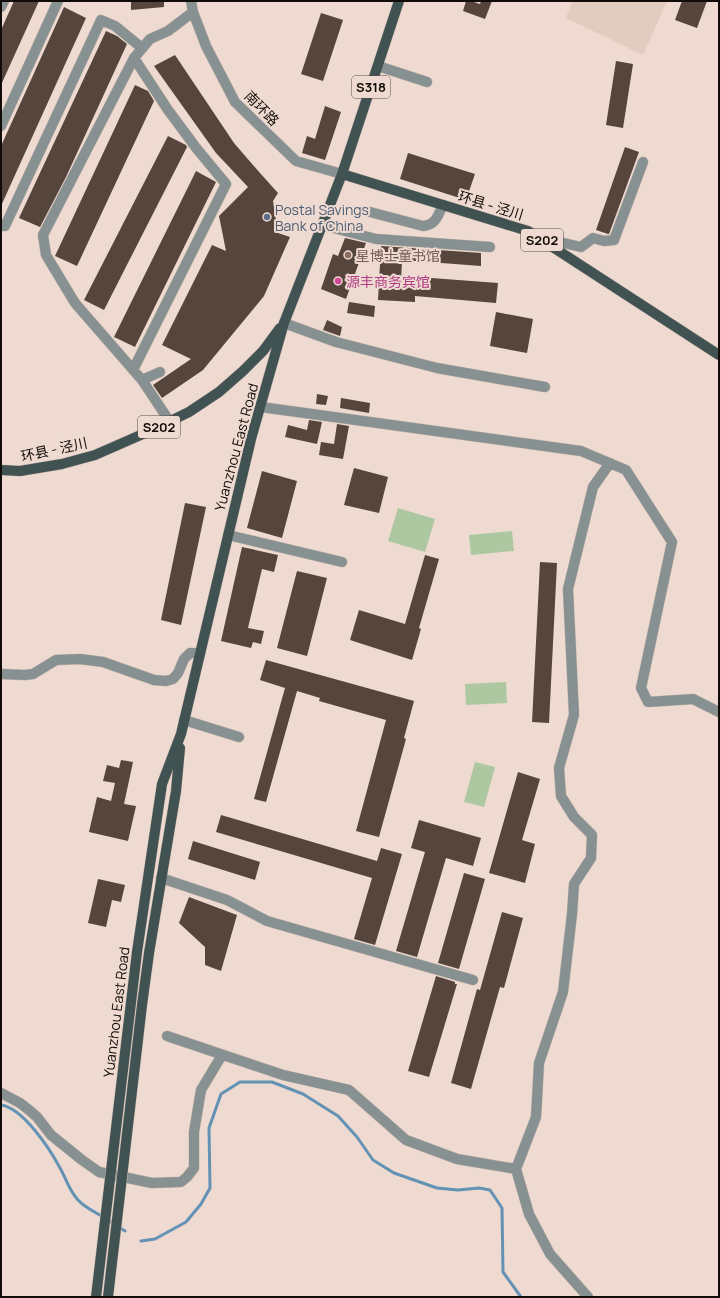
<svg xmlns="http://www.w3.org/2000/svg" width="720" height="1298" viewBox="0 0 720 1298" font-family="Manrope,'Noto Sans SC',sans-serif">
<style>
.education{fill:#e1ccbf}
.green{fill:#adc8a0}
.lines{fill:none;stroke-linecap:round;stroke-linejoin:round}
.stream{stroke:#6392b4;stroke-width:3}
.building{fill:#55453c}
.minor-casing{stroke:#cbb9b0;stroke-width:11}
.major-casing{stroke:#cbb9b0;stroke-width:11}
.minor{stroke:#879191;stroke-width:10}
.major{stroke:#415252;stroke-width:10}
.major-bridge-casing{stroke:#cbb9b0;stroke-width:11;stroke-linecap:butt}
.major-bridge{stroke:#415252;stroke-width:10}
.service-dot{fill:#5c6f8a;stroke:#eedad0;stroke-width:1.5}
.education-dot{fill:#8d6e63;stroke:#eedad0;stroke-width:1.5}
.hotel-dot{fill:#d1479c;stroke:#eedad0;stroke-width:1.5}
.labels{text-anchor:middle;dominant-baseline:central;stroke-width:4;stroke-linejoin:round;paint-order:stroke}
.shield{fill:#eedad0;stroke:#544a44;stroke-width:1}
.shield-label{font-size:13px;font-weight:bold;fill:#120c08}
.street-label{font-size:14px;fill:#120c08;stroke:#eedad0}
.service-label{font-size:14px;fill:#4e5e75;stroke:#eedad0;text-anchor:start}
.education-label{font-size:14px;fill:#785e54;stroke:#eedad0;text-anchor:start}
.hotel-label{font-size:14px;fill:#b23c85;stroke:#eedad0;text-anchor:start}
</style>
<rect width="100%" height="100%" fill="#eedad0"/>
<path class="education" d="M572 1H667L643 55 566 18Z"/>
<path class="green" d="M398 508 435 519 425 552 388 541Z
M512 531 514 551 471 555 469 535Z
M506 682 507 703 466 705 465 684Z
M475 762 495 767 484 807 464 802Z"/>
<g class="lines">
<path class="stream" d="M1 1105C23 1108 50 1149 60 1168 67 1180 68 1189 78 1200 84 1207 95 1212 103 1217
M108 1220 125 1231
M141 1241 155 1239 186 1222 201 1204 210 1188 209 1128 221 1094 240 1082H272L303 1094 338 1116 357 1137 373 1160 394 1173 437 1188 458 1190 479 1188 490 1190 502 1208 503 1272 521 1297"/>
</g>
<path class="building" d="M14 1H39L1 85V30Z
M131 1H164V7L131 10Z
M466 1H471L480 4 481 1H492L485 19 463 11Z
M682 1H707L697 28 675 20Z
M64 7 86 18 1 206V146Z
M321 13 343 20 323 81 301 74Z
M106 31 117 36 127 44 66 177 40 227 19 218Z
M175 55 234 143 260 173 278 193 273 201 278 233 290 237 264 296 203 370 162 398 153 385 191 359 162 345 212 245 226 251 219 216 248 187 216 153 154 66Z
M616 61 633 64 623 128 606 125Z
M135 85 148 91 154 101 77 266 55 256Z
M325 106 341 112 325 160 302 153 307 136 315 139Z
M168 136 186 145 187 147 104 310 84 300Z
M625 147 639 152 609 234H608L596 230Z
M408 153 475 174 466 200 400 179Z
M196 171 216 182 135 347 114 337Z
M345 238 366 243 346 299 321 289 333 254 338 256Z
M381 246 481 253V266L402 260 401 282 418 283V277L498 283 496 303 415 296V302L378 300Z
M349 302 375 306 374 317 347 313Z
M496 312 533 319 527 353 490 346Z
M327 320 342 327 340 336 323 330Z
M317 394 328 396 326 405 316 404Z
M341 398 370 403 369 413 340 408Z
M309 420 322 422 317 444 285 437 288 425 307 430Z
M337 424 349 426 343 459 319 455 321 442 334 444Z
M354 468 388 477 379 513 344 505Z
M262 471 297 481 282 538 247 528Z
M185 503 206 507 181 625 161 620Z
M242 547 278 555 274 572 262 569 248 628 264 631 261 644 253 642 251 648 221 641Z
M425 555 439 559 419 628 421 629 412 660 350 640 359 610 405 624Z
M540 562 557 563 549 723 532 722Z
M297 571 327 578 307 656 277 648Z
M266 660 414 701 404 738 406 739 379 837 356 831 386 720 319 701 320 698 297 691 266 802 254 799 285 688 260 680Z
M121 760 133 762 124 804 136 806 128 841 89 832 97 797 111 801 115 783 103 781 107 765 119 768Z
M518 772 540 779 522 840 535 844 525 883 489 873Z
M221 815 377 861 381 848 402 854 375 945 354 939 372 878 216 832Z
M419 820 481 838 473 866 446 858 417 957 396 951 425 852 411 848Z
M193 841 260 862 255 880 188 859Z
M464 873 485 879 459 969 438 963Z
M98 879 125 885 121 902 112 900 106 927 88 923Z
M189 897 237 915 221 971 205 965V947L179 923Z
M502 912 523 918 504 988 500 987 471 1089 451 1083 477 989 480 990Z
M436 976 455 982V984H457L429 1077 408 1071Z"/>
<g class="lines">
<g class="minor-casing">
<path id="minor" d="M191 1 193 12 206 46 235 102 296 161 342 174
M1 7 4 1
M378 66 427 82
M1 126 58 1
M370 212 423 226C436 225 438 215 443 205
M322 225 376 239 490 247
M1 226H5L101 20 115 26 142 48
M547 243 555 241 581 247 593 238 604 241 614 240 643 162
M284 323 336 342 437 368 545 387
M133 370 226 184 197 149 168 110 134 58
M142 380 160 372
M261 407 581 451 626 470 672 542 641 688 648 702 693 699 719 712
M170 422 142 380 75 303 46 255 43 235 134 58 150 39 168 31 193 12
M228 535 342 562
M1 674 25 675 33 674 56 660 80 659 103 662 154 680 166 681 173 679 178 673 184 659 190 653H200
M184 720 239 737
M161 878 227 900 267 921 473 980
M167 1036 283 1075 349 1090 406 1140 457 1159 516 1169
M1 1093 20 1103 29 1110 37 1117 51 1135 82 1160 99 1172 152 1183 181 1182 187 1177 194 1168V1132L201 1090 222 1055
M588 1297 550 1254 529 1214 516 1169 536 1117 539 1063 563 992 572 914 574 884 591 858 592 835 574 817 561 796 559 768 574 715 568 589 593 487 610 463"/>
</g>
<g class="major-casing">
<path id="major" d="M342 174 528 231 719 355
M1 470 20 471 62 464 95 455 152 430 189 412 219 392 243 371 263 351 280 328
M137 952 162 784 181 734 251 439 284 323 342 174 399 1
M149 953 176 791 180 748"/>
</g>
<use href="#minor" class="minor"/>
<use href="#major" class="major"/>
<g class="major-bridge-casing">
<path id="major-bridge" d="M96 1297 137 952
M108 1297 142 1005 149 953"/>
</g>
<use href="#major-bridge" class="major-bridge"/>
</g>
<circle class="service-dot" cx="267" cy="217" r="4"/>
<circle class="education-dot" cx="348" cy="255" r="4"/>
<circle class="hotel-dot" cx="338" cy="281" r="4"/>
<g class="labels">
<g class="shield">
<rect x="352" y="76" width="38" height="22" rx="3"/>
<rect x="521" y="229" width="42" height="22" rx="3"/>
<rect x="138" y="416" width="42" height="22" rx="3"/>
</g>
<g class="shield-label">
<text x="371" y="87">S318</text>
<text x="542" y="240">S202</text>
<text x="159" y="427">S202</text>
</g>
<g class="street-label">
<text transform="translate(262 108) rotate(46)">南环路</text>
<text transform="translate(491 205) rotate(17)">环县 - 泾川</text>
<text transform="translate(236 447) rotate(-75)">Yuanzhou East Road</text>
<text transform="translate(54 449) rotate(-12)">环县 - 泾川</text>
<text transform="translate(116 1012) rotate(-83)">Yuanzhou East Road</text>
</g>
<g class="service-label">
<text x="275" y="209">Postal Savings<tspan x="275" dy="16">Bank of China</tspan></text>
</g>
<g class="education-label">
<text x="356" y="255">星博士童书馆</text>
</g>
<g class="hotel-label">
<text x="346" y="281">源丰商务宾馆</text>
</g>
</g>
<rect width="720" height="1298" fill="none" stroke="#120c08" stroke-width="4"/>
</svg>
